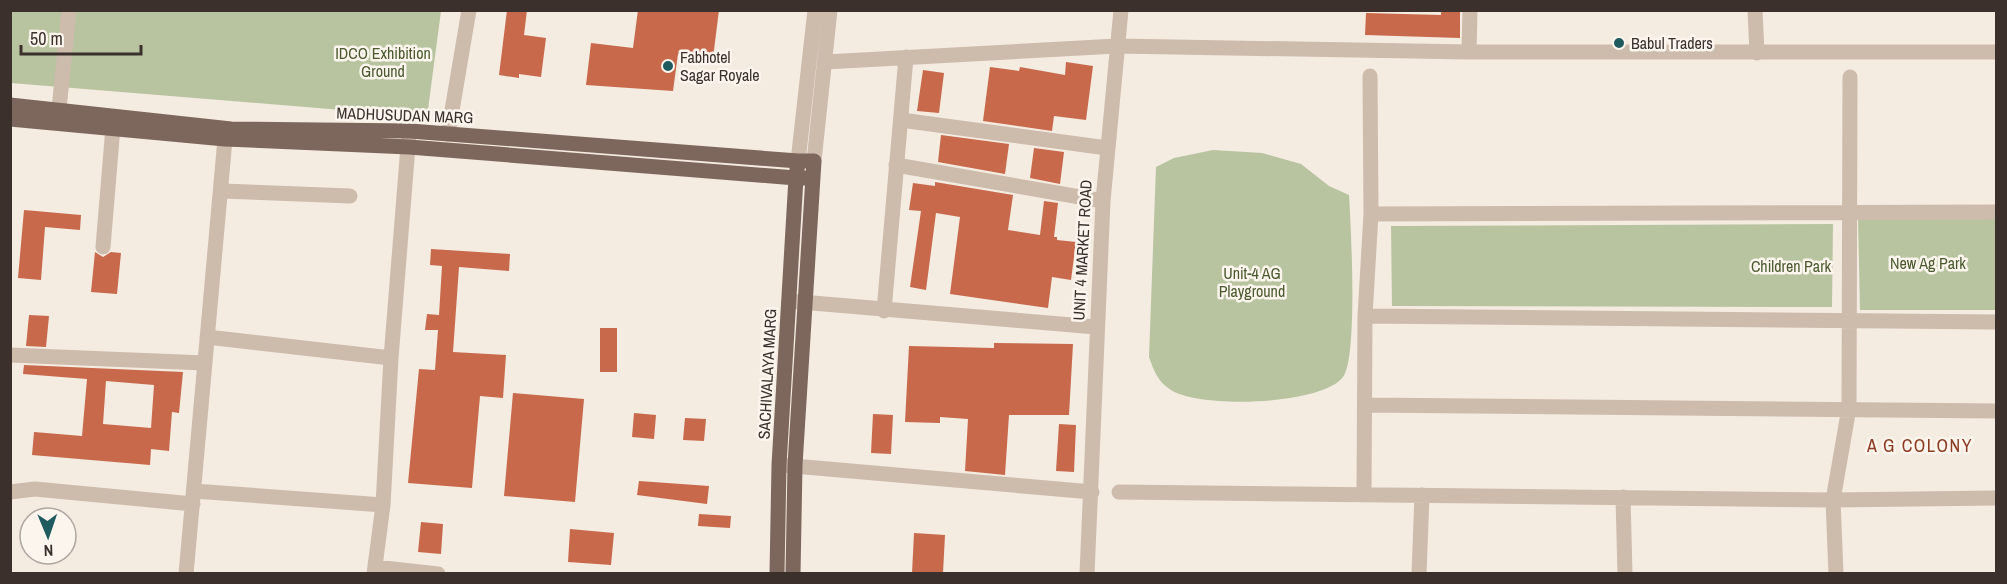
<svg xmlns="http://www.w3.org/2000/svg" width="2007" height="584" viewBox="0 0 2007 584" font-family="'Archivo Narrow',sans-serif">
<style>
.green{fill:#b8c4a0}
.building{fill:#c8694b;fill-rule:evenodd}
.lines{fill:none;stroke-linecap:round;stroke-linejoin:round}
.minor{stroke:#cdbbac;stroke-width:15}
.major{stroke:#7d675c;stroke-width:15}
.poi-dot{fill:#1f5a5e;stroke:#fbf5ee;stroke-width:2}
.labels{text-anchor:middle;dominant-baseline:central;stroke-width:5;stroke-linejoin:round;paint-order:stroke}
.poi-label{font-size:16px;fill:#3b302b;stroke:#fbf5ee;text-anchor:start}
.park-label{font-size:16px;fill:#4a5a2e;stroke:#fbf5ee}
.street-label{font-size:16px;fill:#3b302b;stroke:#fbf5ee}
.neighbourhood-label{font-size:18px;letter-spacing:1.5px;fill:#8c3b22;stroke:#fbf5ee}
</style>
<rect width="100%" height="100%" fill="#f4ebe1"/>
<path class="green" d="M10 11H441L427 117 11 83Z
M1213 150 1262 153 1301 164 1329 186 1349 195C1351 225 1358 358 1343 377 1322 405 1200 409 1171 390 1158 382 1154 371 1149 357L1156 167 1174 158Z
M1996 215V310H1860L1858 216Z
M1833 224 1832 307 1392 306 1391 226Z"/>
<path class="building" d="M507 10H527L524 35 546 38 541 77 519 74V78L499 75Z
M638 10H719L713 58 678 54 673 91 586 85 591 43 633 48Z
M1441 10H1460V38L1365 35 1366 13 1441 15Z
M1066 62 1093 66 1086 120 1054 116 1052 131 983 121 990 67 1019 71 1020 67 1065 75Z
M923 70 944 73 939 113 917 111Z
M941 135 1009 144 1005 174 938 162Z
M1034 148 1064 152 1060 184 1030 178Z
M935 182 1013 195 1008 230 1040 235 1044 201 1058 203 1054 237H1057V240L1076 242 1071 280 1052 277 1048 308 950 294 960 217 936 213 926 290 910 287 921 211 909 210 913 183 935 186Z
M24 210 81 215 80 230 45 227 41 280 18 278Z
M431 249 510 254 509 271 459 267 453 352 506 355 503 398 480 396 472 488 408 483 419 369 435 370 438 330H425L427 314 439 315 442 266 430 265Z
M95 252 103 257 111 252 121 253 117 294 91 292Z
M29 315 49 316 46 347 26 346Z
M600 328H617V372H600Z
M994 343 1073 344 1069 415H1009L1005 475 965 471 968 419 940 417V423L905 422 909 346 994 348Z
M24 365 183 372 179 413 172 412 169 451 151 449 150 465 32 455 34 432 82 436 87 379 23 374ZM106 381 154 385 151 428 103 424Z
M513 393 584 399 575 502 504 496Z
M634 413 656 415 654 439 632 437Z
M873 414 893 415 891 454 871 453Z
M685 418 706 419 704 441 683 440Z
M1059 424 1076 425 1074 472 1056 471Z
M639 481 709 486 707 504 637 495Z
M699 514 731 516 730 528 698 526Z
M421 522 443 524 441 554 418 552Z
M570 529 614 533 611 565 568 562Z
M914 533 945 535 943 573H912Z"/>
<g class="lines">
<path class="minor" d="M1755 10 1757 53
M1469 52 1470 10
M825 62 1117 46 1469 52H1996
M59 109 69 10
M901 120 1107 148
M448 134 469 10
M798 161 815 10
M814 161 830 10
M896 165 1103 201
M222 191 350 196
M1371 214 1996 212
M103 247 113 127
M789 301 1096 327
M884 311 906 57
M1365 316 1996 322
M207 337 391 358
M10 355 205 363
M1365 405 1996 411
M782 465 1092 492
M194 491 383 505
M10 492 35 489 193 504
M1119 492 1833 500 1996 498
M1364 493 1365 316 1371 214 1370 76
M1623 497 1625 574
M375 567 438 574
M186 574 225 139
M374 574 383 505 391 358 409 134
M1087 574 1103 201 1121 10
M1419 574 1422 495
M1836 574 1833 500 1849 408 1850 77"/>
<path class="major" d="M10 105 231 129 410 131 798 161
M10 119 225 139 409 147 796 178 779 465 777 574
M793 574 795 465 814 161H798L796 178H813"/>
</g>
<g class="poi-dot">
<circle cx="1619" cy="43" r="6"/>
<circle cx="668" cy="66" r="6"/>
</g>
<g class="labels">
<g class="poi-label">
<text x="1631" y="43">Babul Traders</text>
<text x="680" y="57">Fabhotel<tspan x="680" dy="18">Sagar Royale</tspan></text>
</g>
<g class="park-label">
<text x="383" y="53">IDCO Exhibition<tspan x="383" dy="18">Ground</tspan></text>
<text x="1928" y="263">New Ag Park</text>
<text x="1791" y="266">Children Park</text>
<text x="1252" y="273">Unit-4 AG<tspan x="1252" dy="18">Playground</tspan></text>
</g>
<g class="street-label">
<text transform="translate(405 115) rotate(2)">MADHUSUDAN MARG</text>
<text transform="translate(1082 250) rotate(-87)">UNIT 4 MARKET ROAD</text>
<text transform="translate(767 374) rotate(-87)">SACHIVALAYA MARG</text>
</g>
<g class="neighbourhood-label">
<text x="1920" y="445">A G COLONY</text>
</g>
</g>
<rect width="2007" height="584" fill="none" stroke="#3b302b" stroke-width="24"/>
<g transform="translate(48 536) rotate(178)"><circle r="28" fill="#fbf5ee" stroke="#aea6a0" stroke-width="1.5"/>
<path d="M0-4.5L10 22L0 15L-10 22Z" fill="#1f5a5e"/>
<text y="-9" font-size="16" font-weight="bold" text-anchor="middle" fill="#3b302b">N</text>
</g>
<path d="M21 45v9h120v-9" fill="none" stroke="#3b302b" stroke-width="3"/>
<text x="30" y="45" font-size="18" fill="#3b302b" stroke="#fbf5ee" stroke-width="4.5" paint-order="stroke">50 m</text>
</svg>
